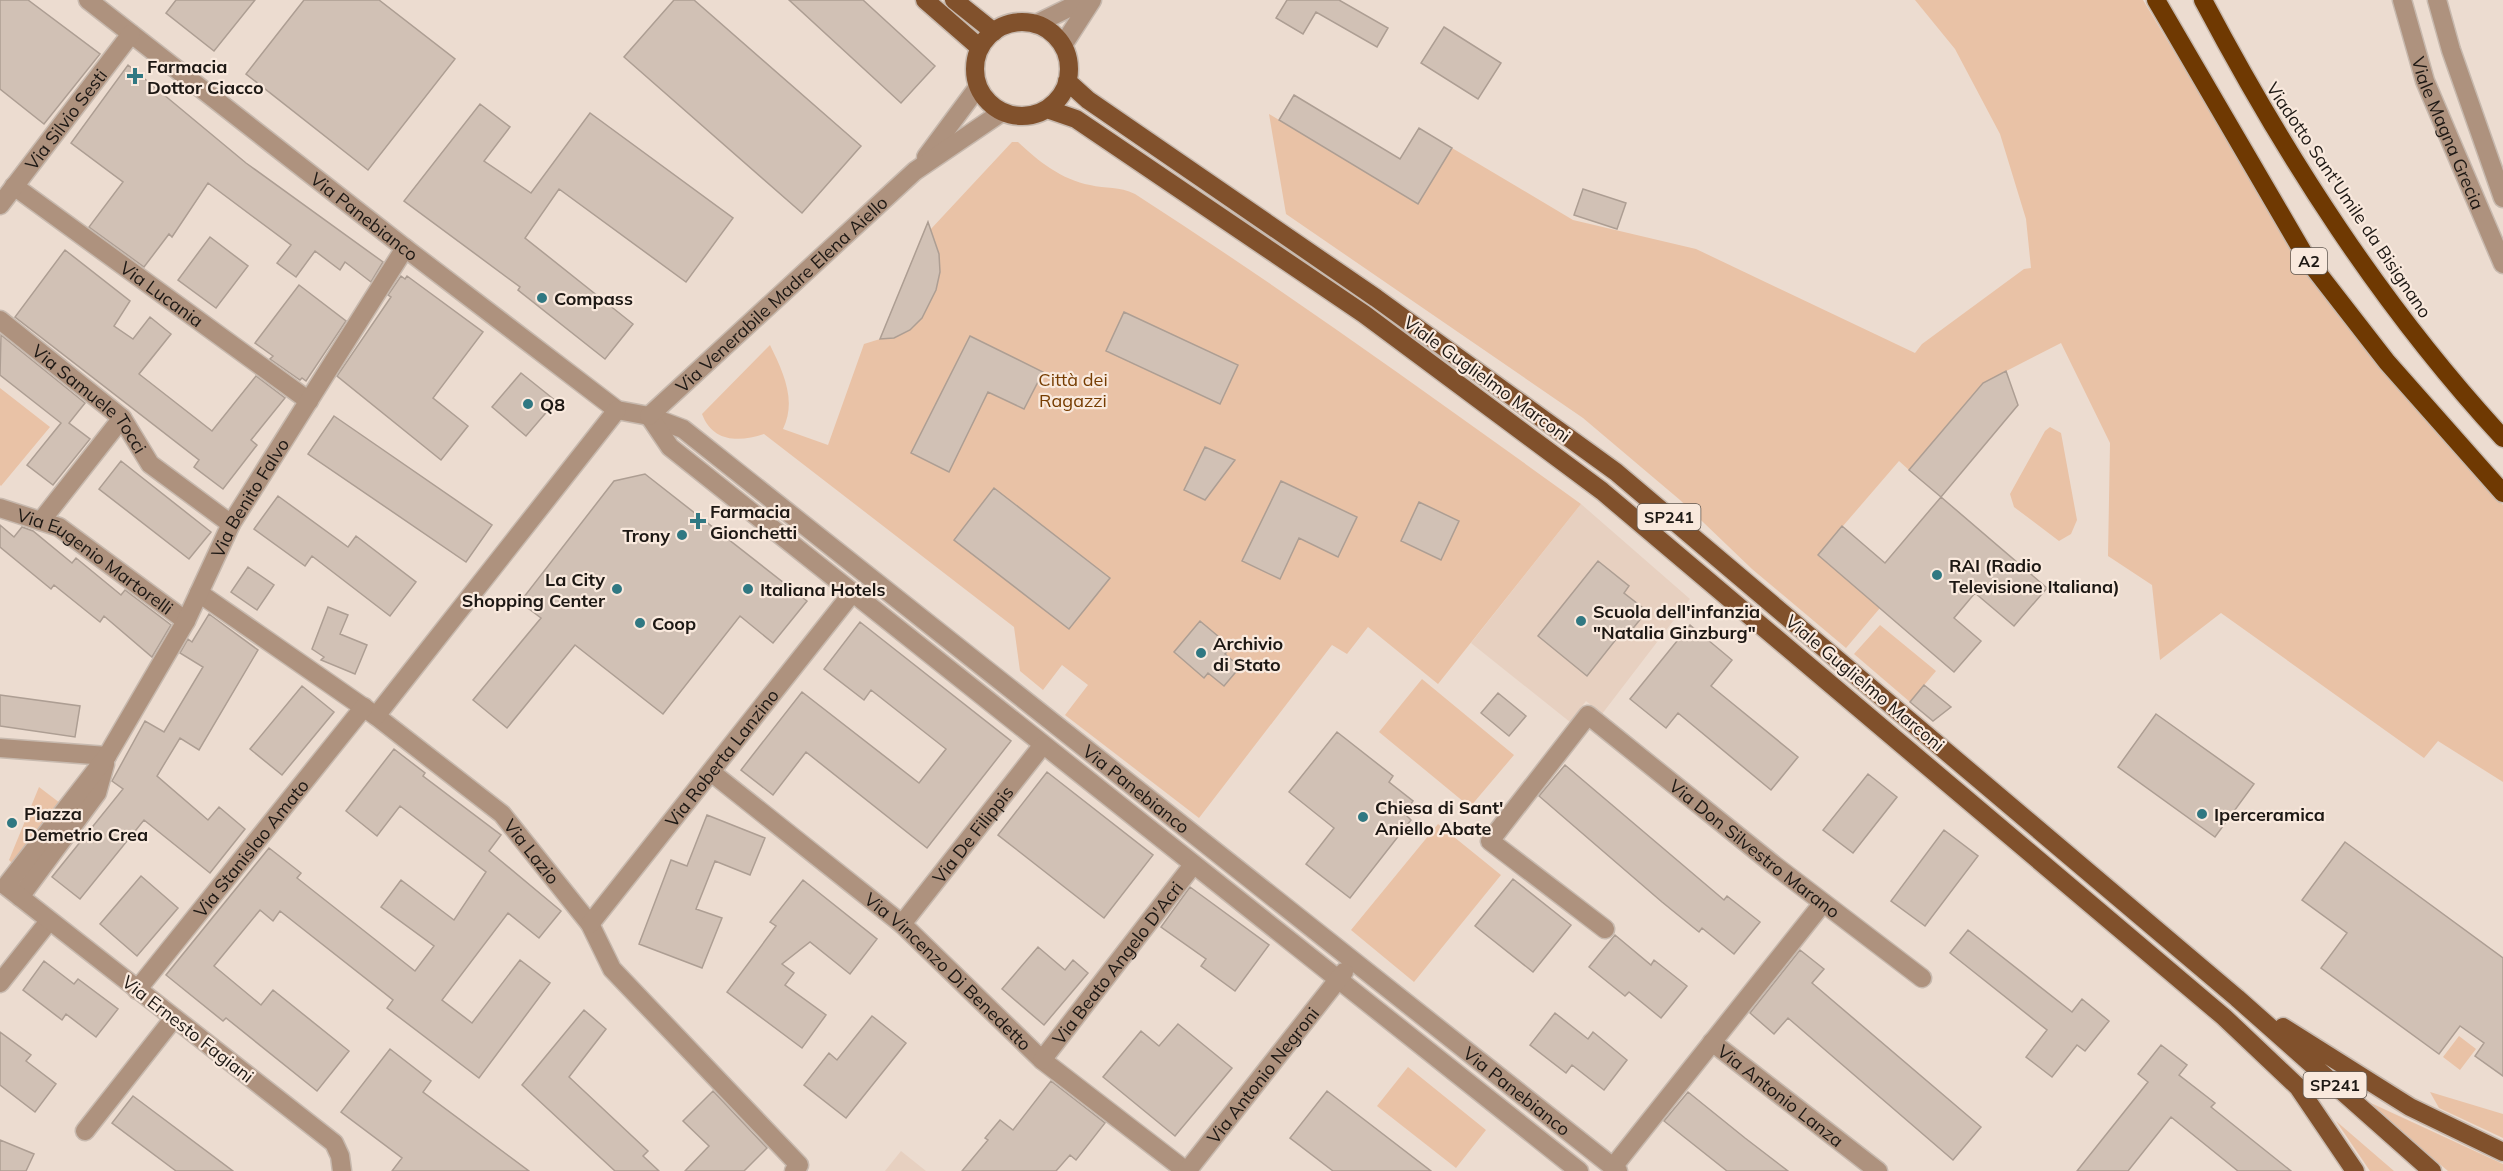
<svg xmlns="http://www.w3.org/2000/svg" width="2503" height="1171" viewBox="0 0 2503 1171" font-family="Mulish,sans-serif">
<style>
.built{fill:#e7d0c0}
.green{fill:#e9c2a6}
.building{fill:#d1c1b5;stroke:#ad9e93;stroke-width:1.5}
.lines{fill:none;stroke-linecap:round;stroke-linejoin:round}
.minor-casing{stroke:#c7b9ae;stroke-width:21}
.major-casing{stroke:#c7b9ae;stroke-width:21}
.highway-casing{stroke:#c7b9ae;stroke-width:21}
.minor{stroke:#ae927e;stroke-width:18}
.major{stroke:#81512c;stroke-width:18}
.highway{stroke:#6f3902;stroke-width:18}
.poi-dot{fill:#307882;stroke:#f9e9dd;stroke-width:2}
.labels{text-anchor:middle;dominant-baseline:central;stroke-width:4.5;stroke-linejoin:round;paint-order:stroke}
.shield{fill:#f9e9dd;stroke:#5f5750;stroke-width:1.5}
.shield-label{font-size:16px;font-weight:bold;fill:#1d1814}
.poi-label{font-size:18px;font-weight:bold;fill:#1d1814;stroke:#f9e9dd;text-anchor:start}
.street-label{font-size:18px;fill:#1d1814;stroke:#f9e9dd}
.park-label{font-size:18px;fill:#763d02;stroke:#f9e9dd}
</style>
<rect width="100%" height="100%" fill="#ecdcd0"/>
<path class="built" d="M1581 504 1690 599 1602 714 1586 701 1570 722 1471 643Z
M901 1151 926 1171H885Z"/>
<path class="green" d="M1915 0H2143L2302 265 2414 406 2503 505V782L2438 741 2424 758 2221 613 2160 660 2152 585 2108 556 2110 443 2061 343 1983 383 1909 470 1899 461 1818 555 1880 608 1846 648 1752 569 1680 500 1583 418 1286 214 1269 114 1418 204 1452 148 1573 220 1696 249 1915 353 1922 344 2024 269 2031 268 2026 219 2000 134 1955 49Z
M1012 142H1018C1038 161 1062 180 1090 185 1106 189 1119 186 1135 194 1287 292 1434 398 1581 504L1438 684 1368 627 1347 654 1332 645 1199 818 1065 715 1088 685 1062 665 1043 690 1020 671 1014 627 764 434C740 442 713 443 702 414L770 345C783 372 797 400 783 429L828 445 864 344 880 339 926 226 930 230Z
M0 388 50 427 1 486 0 485Z
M2050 427 2061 433 2077 520 2071 534 2059 541 2014 507 2010 494 2045 431Z
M1880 625 1936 671 1910 702 1854 654Z
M1422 679 1514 755 1470 807 1379 732Z
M39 787 60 803 13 864 9 860Z
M1438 824 1501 875 1414 982 1351 930Z
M2459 1036 2476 1049 2460 1070 2443 1057Z
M1408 1067 1486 1130 1456 1168 1377 1106Z
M2430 1092 2503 1114V1138L2439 1108Z
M2360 1098 2503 1164V1171H2448Z
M2336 1121 2394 1171H2370Z"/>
<path class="building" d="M0 0H28L100 54 44 124 0 89Z
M176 0H255L214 51 166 13Z
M304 0H379L455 59 368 170 246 74Z
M674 0H694L861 146 802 213 624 57Z
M789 0H863L935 66 901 103Z
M1287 0H1339L1388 28 1377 47 1316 12 1303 34 1276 18Z
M1444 27 1501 63 1478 99 1421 63Z
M128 65 246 163 383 262 371 282 345 262 340 270 315 251 296 277 277 263 291 245 208 183 172 237 169 234 144 267 89 227 123 182 71 143Z
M1294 95 1400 159 1419 128 1452 148 1418 204 1279 120Z
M480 104 510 127 484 161 531 193 590 113 733 218 686 282 559 189 525 238 633 324 605 359 518 290 520 287 404 201Z
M1583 189 1626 203 1617 229 1574 215Z
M928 222 939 254 940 272 936 290 922 318 910 330 894 338 880 339Z
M210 237 248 266 216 308 178 280Z
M65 250 130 301 114 326 133 339 150 317 171 334 139 374 212 431 256 376 285 398 251 440 257 445 223 489 194 467 199 460 15 317Z
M401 276 405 279 407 276 483 332 433 398 468 426 441 460 337 376 391 297 388 295Z
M299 285 346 321 306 381 302 378 300 380 270 359 273 356 255 343Z
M1124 312 1238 365 1220 404 1106 351Z
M1 335 85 403 69 423 90 439 53 485 27 465 61 423 0 375Z
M970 336 1043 372 1024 409 988 392 949 472 911 453Z
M2006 371 2018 405 1941 497 1909 470 1983 383Z
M521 373 556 401 526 436 492 407Z
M334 416 492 525 466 562 308 454Z
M1205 447 1235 460 1205 500 1184 490Z
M121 461 211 532 189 559 99 489Z
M645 474 807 601 773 643 740 616 663 714 575 645 507 728 473 700 541 618 520 602 614 481Z
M1281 481 1357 517 1338 557 1299 538 1280 579 1242 561Z
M994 488 1110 578 1069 629 954 540Z
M278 496 348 547 356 536 416 582 390 616 312 556 305 566 254 529Z
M1941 497 2047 588 2014 626 1975 593 1954 618 1981 641 1954 672 1818 555 1842 526 1885 563Z
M1419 502 1459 521 1441 560 1401 541Z
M0 525 14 537 22 527 33 531 72 563 76 558 121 595 125 590 171 625 152 657 104 616 100 622 54 585 51 589 0 547Z
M1598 561 1629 586 1624 593 1647 611 1630 632 1625 628 1587 676 1538 636Z
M248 567 274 585 257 610 231 592Z
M328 607 348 615 340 634 367 645 355 674 321 660 324 657 312 649Z
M209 614 258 650 199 750 180 738 157 776 208 820 219 807 245 829 210 873 144 820 80 899 52 877 123 789 112 781 145 721 164 732 203 667 180 653 188 639 192 642Z
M1200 621 1231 647 1225 654 1240 667 1224 686 1208 673 1204 678 1174 652Z
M860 622 1011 741 927 848 806 752 773 795 741 770 802 692 919 783 946 749 871 690 864 700 824 669Z
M1690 625 1732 660 1711 686 1798 757 1771 790 1678 713 1666 728 1630 699Z
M1924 685 1951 707 1933 721 1910 702Z
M302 686 334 712 282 775 250 749Z
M1498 693 1526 716 1509 736 1481 713Z
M0 695 80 706 75 737 0 726Z
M2156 714 2254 784 2215 837 2118 767Z
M1337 732 1393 776 1389 782 1413 801 1404 813 1411 820 1350 898 1306 864 1334 828 1289 792Z
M394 749 425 773 423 776 501 835 489 851 561 911 539 938 508 913 442 1000 472 1023 520 960 550 983 479 1078 387 1008 393 1000 280 911 273 921 260 910 214 966 261 1005 273 990 349 1051 317 1091 226 1018 223 1021 166 975 269 848 301 873 297 878 415 971 434 946 381 907 401 880 454 920 486 872 400 806 377 836 346 811Z
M1565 765 1724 900 1727 896 1760 922 1734 954 1702 928 1699 932 1662 902 1539 796Z
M1047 772 1153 855 1104 918 998 835Z
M1868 774 1897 797 1853 853 1823 830Z
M707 815 765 838 750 875 715 861 696 909 722 918 702 968 639 944 671 860 687 866Z
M1944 830 1978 856 1925 926 1891 901Z
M2345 842 2503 958V1076L2475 1056 2484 1043 2460 1026 2439 1054 2321 968 2347 933 2302 900Z
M141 876 178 908 137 956 100 924Z
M1513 879 1571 925 1533 972 1475 926Z
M803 880 877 939 850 974 810 942 782 964 794 973 785 985 826 1015 802 1048 727 992 776 926 770 922Z
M1190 887 1269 945 1235 991 1201 966 1206 959 1161 927Z
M1968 930 2072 1012 2082 999 2109 1021 2085 1051 2077 1045 2052 1077 2026 1057 2047 1030 1950 953Z
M1615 935 1651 965 1654 960 1687 986 1661 1018 1629 992 1625 996 1589 967Z
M1038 947 1065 970 1073 960 1088 973 1044 1025 1002 989Z
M1800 950 1824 969 1812 983 1981 1127 1953 1160 1788 1018 1774 1034 1750 1013Z
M44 961 74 984 78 979 118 1009 96 1037 66 1014 62 1020 23 990Z
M584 1010 606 1029 569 1077 648 1151 643 1156 659 1171H615L522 1085Z
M1555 1013 1588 1039 1593 1032 1627 1060 1604 1090 1572 1065 1566 1073 1530 1045Z
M872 1016 906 1043 846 1118 804 1085 829 1053 837 1060Z
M1178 1024 1232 1068 1175 1136 1103 1077 1141 1031 1159 1046Z
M0 1032 31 1055 26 1061 56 1084 35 1112 0 1085Z
M2161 1045 2187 1065 2179 1075 2215 1103 2211 1107 2291 1171H2238L2171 1117 2128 1171H2077L2148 1082 2138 1074Z
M390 1049 431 1081 423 1092 529 1171H392L402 1158 341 1112Z
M1051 1081 1105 1123 1076 1160 1070 1155 1056 1171H962L988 1140 985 1138 1000 1120 1013 1130Z
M713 1091 767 1148 744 1171H685L709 1146 683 1121Z
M1327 1091 1431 1171H1333L1290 1138Z
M1688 1092 1745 1138 1788 1171H1727L1664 1121Z
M133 1096 233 1171H176L112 1123Z
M0 1140 34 1154 26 1171H0Z"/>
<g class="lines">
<g class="minor-casing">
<g id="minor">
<path id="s1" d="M88 0 405 248 617 410 649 416 683 429 1618 1171"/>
<path id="s2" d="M2402 0 2425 81 2503 264"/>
<path d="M2437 0 2451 50 2503 198"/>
<path d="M1036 24 1085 0"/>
<path d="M1063 45 1092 0"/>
<path d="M926 157 978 87"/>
<path id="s3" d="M14 186 309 401"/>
<path id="s4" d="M0 205 131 34"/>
<path id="s5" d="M0 320 122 418 150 464 231 524"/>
<path d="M649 416 670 447 1579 1171"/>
<path id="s6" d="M649 416 915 171 1002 112"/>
<path id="s7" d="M0 508 59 527 186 621"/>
<path d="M41 521 122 418"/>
<path id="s8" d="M199 593 376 716 502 814 590 924 612 969 799 1165 794 1171"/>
<path d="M376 716 617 410"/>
<path d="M0 748 107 756"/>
<path id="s9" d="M711 772 902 924 1042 1060 1186 1171"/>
<path d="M20 897 97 793 105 764"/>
<path id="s10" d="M590 924 853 592"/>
<path id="s11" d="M902 924 1042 746"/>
<path id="s12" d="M1605 929 1490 841 1588 715 1774 865 1922 978"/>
<path d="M0 983 49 921"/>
<path id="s13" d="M137 990 364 707"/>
<path id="s14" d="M1712 1042 1878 1171"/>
<path id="s15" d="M1042 1060 1193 865"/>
<path d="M85 1131 174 1018"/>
<path d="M1613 1167 1823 903"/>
<path id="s16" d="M342 1171 340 1156 334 1143 6 886 107 756 186 621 231 524 405 248"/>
<path id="s17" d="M1187 1171 1344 972"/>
</g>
</g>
<g class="major-casing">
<path id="major" d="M925 0 980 48
M954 0 994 32
M975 69a47 47 0 1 1 94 0a47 47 0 1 1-94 0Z
M1067 81 1088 100 1376 298 1616 472 2237 998 2432 1171
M1047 109 1076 119 1364 314 1602 491 2224 1017 2298 1087 2355 1171
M2283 1027 2410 1107 2503 1152"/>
</g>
<g class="highway-casing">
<path id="highway" d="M2156 0 2307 259 2387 362 2503 493
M2203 0C2286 157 2382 307 2503 438"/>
</g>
<use href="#minor" class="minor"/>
<use href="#major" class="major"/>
<use href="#highway" class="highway"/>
</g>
<g class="poi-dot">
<path d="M132 67h6v6h6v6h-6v6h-6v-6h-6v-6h6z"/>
<circle cx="542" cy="298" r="6"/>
<circle cx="528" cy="404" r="6"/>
<path d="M695 512h6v6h6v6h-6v6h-6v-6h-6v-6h6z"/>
<circle cx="682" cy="535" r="6"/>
<circle cx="1937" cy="575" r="6"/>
<circle cx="617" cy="589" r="6"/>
<circle cx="748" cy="589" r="6"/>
<circle cx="1581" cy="621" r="6"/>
<circle cx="640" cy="623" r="6"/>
<circle cx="1201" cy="653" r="6"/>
<circle cx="2202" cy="814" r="6"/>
<circle cx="1363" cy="817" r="6"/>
<circle cx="12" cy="823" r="6"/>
</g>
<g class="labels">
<g class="shield">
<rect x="2291" y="248" width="36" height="26" rx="4.5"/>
<rect x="1637.5" y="504" width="63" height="26" rx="4.5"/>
<rect x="2303.5" y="1072" width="63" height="26" rx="4.5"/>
</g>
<g class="shield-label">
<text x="2309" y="261">A2</text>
<text x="1669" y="517">SP241</text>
<text x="2335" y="1085">SP241</text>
</g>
<g class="poi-label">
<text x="147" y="66">Farmacia<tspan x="147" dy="21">Dottor Ciacco</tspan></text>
<text x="554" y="298">Compass</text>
<text x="540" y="404">Q8</text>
<text x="710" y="511">Farmacia<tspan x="710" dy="21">Gionchetti</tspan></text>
<text x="670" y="535" text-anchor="end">Trony</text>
<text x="1949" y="565">RAI (Radio<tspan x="1949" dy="21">Televisione Italiana)</tspan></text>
<text x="605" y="579" text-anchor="end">La City<tspan x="605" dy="21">Shopping Center</tspan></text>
<text x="760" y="589">Italiana Hotels</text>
<text x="1593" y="611">Scuola dell'infanzia<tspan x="1593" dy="21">"Natalia Ginzburg"</tspan></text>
<text x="652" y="623">Coop</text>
<text x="1213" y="643">Archivio<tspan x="1213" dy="21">di Stato</tspan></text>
<text x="1375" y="807">Chiesa di Sant'<tspan x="1375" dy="21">Aniello Abate</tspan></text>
<text x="24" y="813">Piazza<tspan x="24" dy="21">Demetrio Crea</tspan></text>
<text x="2214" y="814">Iperceramica</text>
</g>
<g class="street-label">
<text stroke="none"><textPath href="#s4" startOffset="108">Via Silvio Sesti</textPath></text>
<text stroke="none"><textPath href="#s2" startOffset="141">Viale Magna Grecia</textPath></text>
<text transform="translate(2349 200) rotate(56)">Viadotto Sant'Umile da Bisignano</text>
<text stroke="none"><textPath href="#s1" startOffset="351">Via Panebianco</textPath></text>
<text stroke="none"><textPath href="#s3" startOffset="183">Via Lucania</textPath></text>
<text stroke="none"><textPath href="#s6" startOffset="180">Via Venerabile Madre Elena Aiello</textPath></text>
<text transform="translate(1487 379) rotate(36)">Viale Guglielmo Marconi</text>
<text stroke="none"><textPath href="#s5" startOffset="120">Via Samuele Tocci</textPath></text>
<text stroke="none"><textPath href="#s16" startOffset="906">Via Benito Falvo</textPath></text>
<text stroke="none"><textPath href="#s7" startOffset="110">Via Eugenio Martorelli</textPath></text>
<text transform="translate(1865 683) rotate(40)">Viale Guglielmo Marconi</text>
<text stroke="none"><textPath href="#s10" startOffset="212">Via Roberta Lanzino</textPath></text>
<text stroke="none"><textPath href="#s1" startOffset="1317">Via Panebianco</textPath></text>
<text stroke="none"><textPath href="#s11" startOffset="114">Via De Filippis</textPath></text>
<text stroke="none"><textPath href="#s12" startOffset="518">Via Don Silvestro Marano</textPath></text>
<text stroke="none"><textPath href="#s13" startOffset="182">Via Stanislao Amato</textPath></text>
<text stroke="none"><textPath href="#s8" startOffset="423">Via Lazio</textPath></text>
<text stroke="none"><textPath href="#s15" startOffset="123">Via Beato Angelo D'Acri</textPath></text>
<text stroke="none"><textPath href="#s9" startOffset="310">Via Vincenzo Di Benedetto</textPath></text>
<text transform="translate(188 1029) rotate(38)">Via Ernesto Fagiani</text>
<text stroke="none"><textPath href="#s17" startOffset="122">Via Antonio Negroni</textPath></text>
<text stroke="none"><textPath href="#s1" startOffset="1803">Via Panebianco</textPath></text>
<text stroke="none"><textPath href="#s14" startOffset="87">Via Antonio Lanza</textPath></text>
</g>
<g class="park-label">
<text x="1073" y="379">Città dei<tspan x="1073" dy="21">Ragazzi</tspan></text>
</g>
</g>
</svg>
